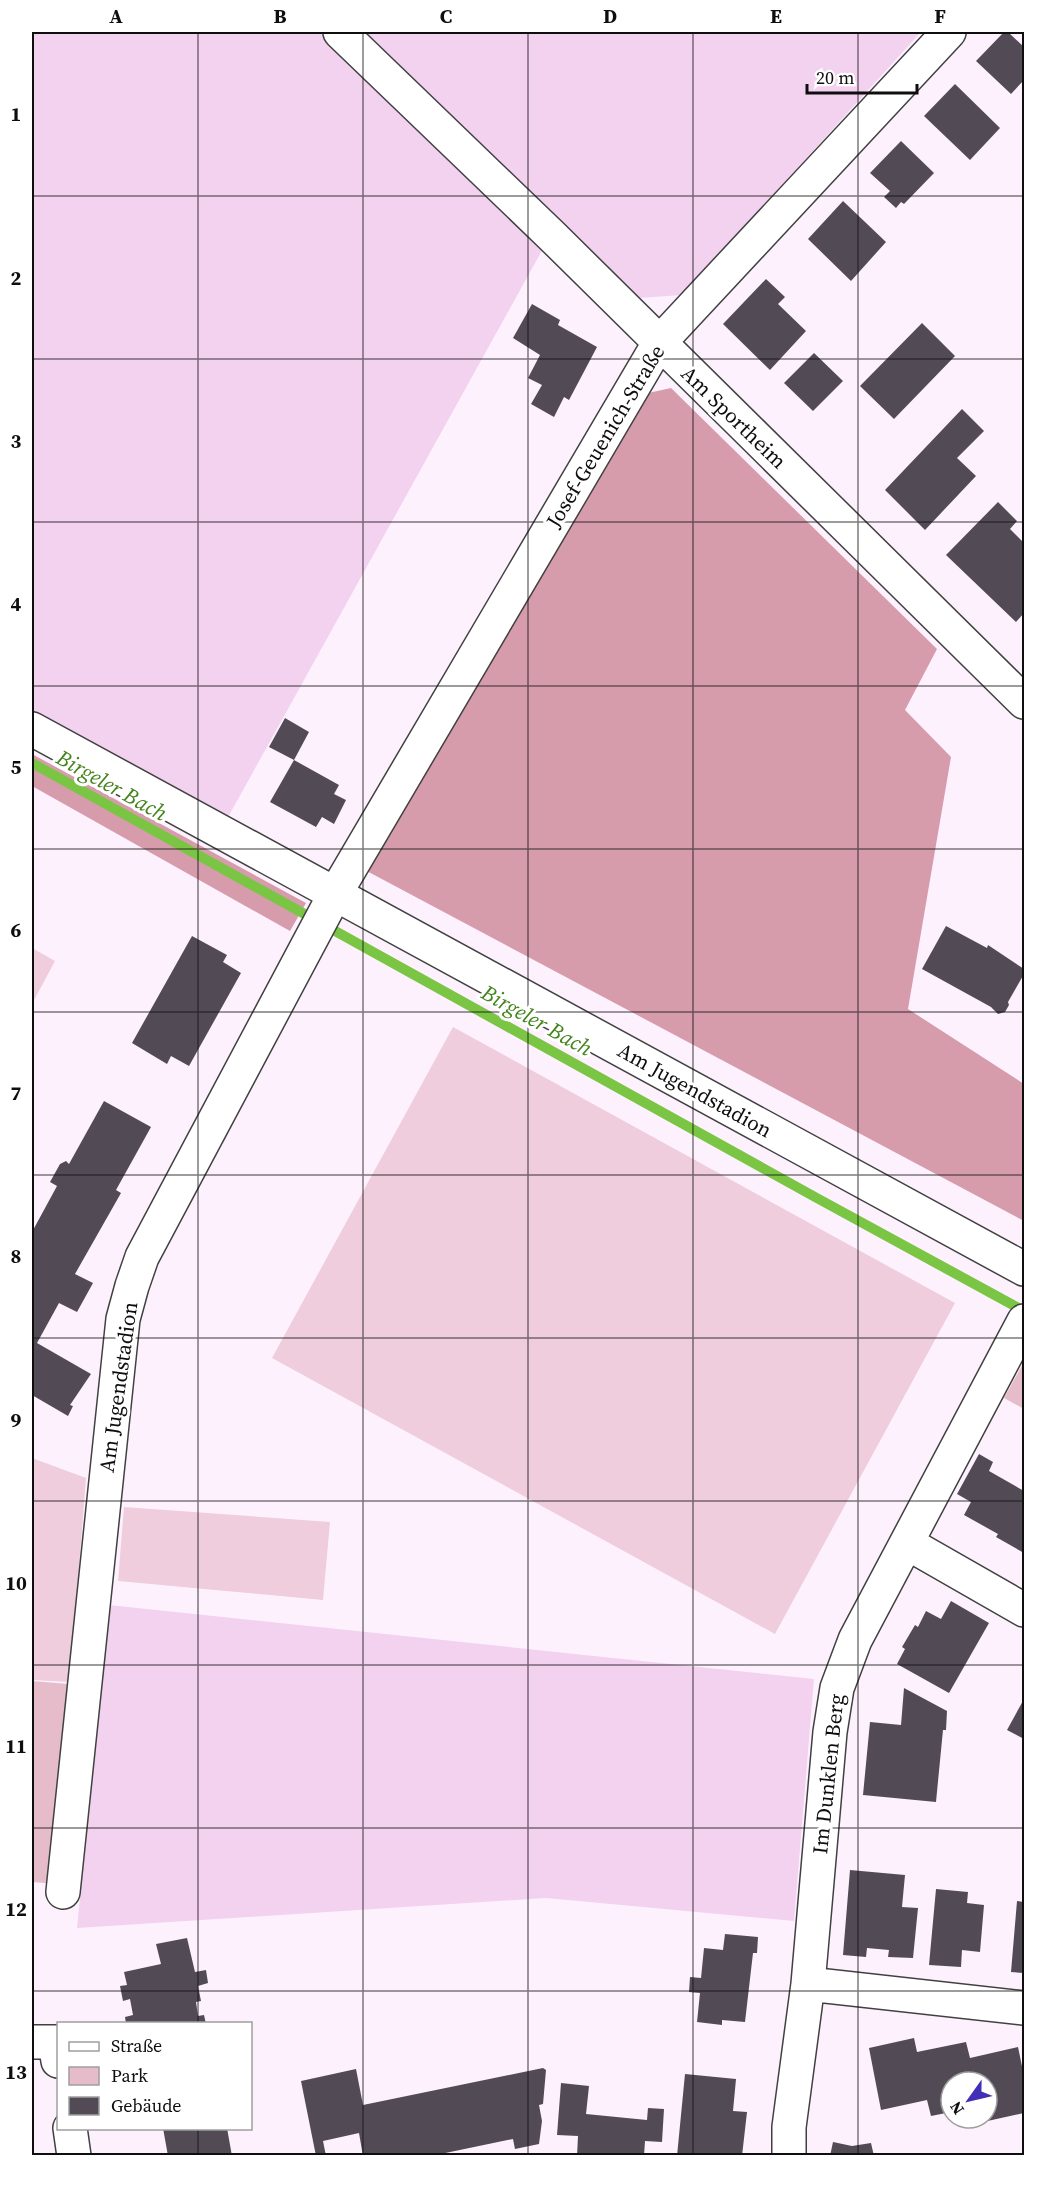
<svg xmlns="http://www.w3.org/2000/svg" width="1056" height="2187" viewBox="0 0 1056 2187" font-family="'Source Serif 4',serif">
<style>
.farmland{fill:#f3d2f0}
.green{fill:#e7bcca}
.forest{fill:#d79cac}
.pitch{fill:#efcddd}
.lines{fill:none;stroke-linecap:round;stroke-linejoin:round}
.stream{stroke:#7ac544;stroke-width:10}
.building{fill:#524b56}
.minor-casing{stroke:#414141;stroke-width:36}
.minor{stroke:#fff;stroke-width:33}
.grid{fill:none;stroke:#0e0e0e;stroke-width:1.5;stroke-opacity:0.55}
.labels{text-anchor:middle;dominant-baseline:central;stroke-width:6;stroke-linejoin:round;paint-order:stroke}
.street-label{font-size:21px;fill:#0e0e0e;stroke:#fff}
.water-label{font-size:22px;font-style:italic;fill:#44851d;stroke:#fff}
.neatline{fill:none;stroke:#0e0e0e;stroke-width:2}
.grid-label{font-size:20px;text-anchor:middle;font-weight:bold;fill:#0e0e0e}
</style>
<rect width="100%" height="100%" fill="#fef1fe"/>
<path class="farmland" d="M32 32H319L544 247 227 819 32 719Z
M359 32H921L682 295 639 298Z
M109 1605 814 1679 794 1921 546 1898 77 1928Z"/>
<path class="green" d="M1024 1362V1409L1004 1398Z
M32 1681 69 1684 57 1884 32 1882Z"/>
<path class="forest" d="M671 388 937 649 905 710 951 757 908 1009 1024 1084V1221L363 869 639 395Z
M32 754 306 903 290 931 32 786Z"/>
<path class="pitch" d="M32 948 55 961 32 1004Z
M453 1027 955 1303 775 1634 272 1358Z
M32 1458 86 1478 70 1682 32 1680Z
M124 1507 330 1522 323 1600 118 1581Z"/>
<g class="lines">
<path class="stream" d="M32 763 815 1197 1024 1311"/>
</g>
<path class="building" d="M1004 32H1008L1024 47V80L1011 94 976 61Z
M955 84 1000 128 970 160 924 116Z
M901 141 934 173 904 204 901 202 896 208 884 197 890 191 870 173Z
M843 201 886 242 851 281 808 239Z
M766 279 785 297 778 304 806 331 770 370 723 324Z
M532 304 560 320 558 325 597 347 569 400 564 397 554 417 531 404 542 385 528 378 540 355 513 338Z
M922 323 955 356 894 419 860 386Z
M814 353 843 381 813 411 784 383Z
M962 409 984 431 957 458 976 476 925 530 885 490Z
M998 502 1017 521 1010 529 1024 543V613L1016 622 946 555Z
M285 718 309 732 294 760 339 785 334 794 346 800 334 824 322 817 316 827 270 802 294 760 269 747Z
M946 926 987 948 988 945 1024 969V974L1008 1002 1009 1005 1005 1012 998 1014 991 1007 922 969Z
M192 936 227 955 223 962 241 973 189 1066 171 1056 167 1064 132 1043Z
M104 1101 151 1127 116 1190 121 1193 75 1274 93 1283 77 1312 59 1303 37 1343 91 1374 70 1405 73 1406 68 1416 32 1395V1232L57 1186 50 1182 60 1164 66 1161 69 1164Z
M979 1454 993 1462 989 1471 1024 1491V1553L996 1537 998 1534 964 1515 971 1502 957 1494Z
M951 1601 989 1623 949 1693 897 1664 905 1649 902 1647 915 1625 918 1627 926 1611 941 1619Z
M904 1688 947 1711 946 1730H943L936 1802 863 1795 870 1722 901 1725Z
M1024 1699V1739L1007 1730Z
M850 1870 905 1875 902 1907 918 1908 913 1958 888 1957 889 1950 867 1948 866 1957 843 1955Z
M936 1889 968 1892 967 1903 984 1905 980 1952 962 1950 961 1967 929 1965Z
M1017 1901 1024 1902V1973L1011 1972Z
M725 1934 758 1937 757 1953H753L745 2022 722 2020V2025L697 2022 700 1993 689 1992 690 1977 701 1978 704 1948 723 1950Z
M187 1938 195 1972 206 1970 208 1983 198 1986 201 2001 196 2002 198 2016 204 2015 206 2024H126L125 2017 133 2015 130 1999 123 2001 120 1986 127 1985 124 1972 161 1964 156 1944Z
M914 2038 917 2052 966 2042 970 2058 1018 2047 1024 2076V2113L983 2122 982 2118H987V2082H951V2112L931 2116 927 2100 881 2110 869 2048Z
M543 2068 546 2070 543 2104 539 2105 542 2121 539 2144 515 2149 513 2139 431 2156H363L359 2133 323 2141 326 2156H316L301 2081 356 2069 363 2105Z
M685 2074 736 2079 733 2111 747 2112 742 2156H677Z
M561 2083 589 2086 586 2114 647 2120 648 2108 664 2109 662 2142 645 2141 644 2156H577L578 2136 557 2135Z
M163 2128H227L232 2156H168Z
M833 2142 852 2146 871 2143 874 2156H830Z"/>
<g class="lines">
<g class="minor-casing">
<path id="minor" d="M340 32 553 237 1024 702
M32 729 1024 1269
M907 1543 1024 1610
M63 1892 123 1319 132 1286 142 1257 335 894 659 343 949 32
M808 1984 1024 2008
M32 2042H55L58 2061
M70 2128 74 2156
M789 2156V2127L808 1984 830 1732 837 1688 855 1640 1024 1321"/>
</g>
<use href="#minor" class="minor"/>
</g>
<path class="grid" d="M198 32V2024M363 32V2156M528 32V2156M693 32V2156M858 32V2156M32 196H1024M32 359H1024M32 522H1024M32 686H1024M32 849H1024M32 1012H1024M32 1175H1024M32 1338H1024M32 1501H1024M32 1665H1024M32 1828H1024M32 1991H1024M198 2128V2156"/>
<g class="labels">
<g class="street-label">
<text transform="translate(734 417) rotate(44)">Am Sportheim</text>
<text transform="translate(605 436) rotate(-59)">Josef-Geuenich-Straße</text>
<text transform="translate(695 1090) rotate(29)">Am Jugendstadion</text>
<text transform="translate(118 1387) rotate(-82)">Am Jugendstadion</text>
<text transform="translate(828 1774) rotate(-84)">Im Dunklen Berg</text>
</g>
<g class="water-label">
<text transform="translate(112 785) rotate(29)">Birgeler Bach</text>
<text transform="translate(537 1020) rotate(29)">Birgeler Bach</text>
</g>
</g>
<rect width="1056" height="2187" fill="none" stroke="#ffffff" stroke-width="66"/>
<rect x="57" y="2022" width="195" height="108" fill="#ffffff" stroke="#9f9f9f" stroke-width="1.5"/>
<rect x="69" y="2042" width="30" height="9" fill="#ffffff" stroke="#9f9f9f" stroke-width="1.5"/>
<text x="111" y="2052" font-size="18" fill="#0e0e0e">Straße</text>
<rect x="69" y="2067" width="30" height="18" fill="#e7bcca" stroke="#9f9f9f" stroke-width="1.5"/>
<text x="111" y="2082" font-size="18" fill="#0e0e0e">Park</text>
<rect x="69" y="2097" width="30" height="18" fill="#524b56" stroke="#9f9f9f" stroke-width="1.5"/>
<text x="111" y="2112" font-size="18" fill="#0e0e0e">Gebäude</text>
<g transform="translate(969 2100) rotate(236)"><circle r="28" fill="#ffffff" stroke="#9f9f9f" stroke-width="1.5"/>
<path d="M0-4.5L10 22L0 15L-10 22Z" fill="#412fb6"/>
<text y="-9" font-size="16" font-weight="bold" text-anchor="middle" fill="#0e0e0e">N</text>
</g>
<path d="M807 84v9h110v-9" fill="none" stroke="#0e0e0e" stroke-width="3"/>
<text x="816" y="84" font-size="18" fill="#0e0e0e" stroke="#ffffff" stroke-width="4.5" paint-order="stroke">20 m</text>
<rect x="33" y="33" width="990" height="2121" class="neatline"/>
<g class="grid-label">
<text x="116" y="23">A</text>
<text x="280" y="23">B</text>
<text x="446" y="23">C</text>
<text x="610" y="23">D</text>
<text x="776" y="23">E</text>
<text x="940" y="23">F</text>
<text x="16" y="121">1</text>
<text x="16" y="285">2</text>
<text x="16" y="448">3</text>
<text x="16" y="611">4</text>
<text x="16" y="774">5</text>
<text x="16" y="937">6</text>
<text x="16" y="1100">7</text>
<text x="16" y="1263">8</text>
<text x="16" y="1427">9</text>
<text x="16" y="1590">10</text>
<text x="16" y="1753">11</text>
<text x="16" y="1916">12</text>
<text x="16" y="2079">13</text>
</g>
</svg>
